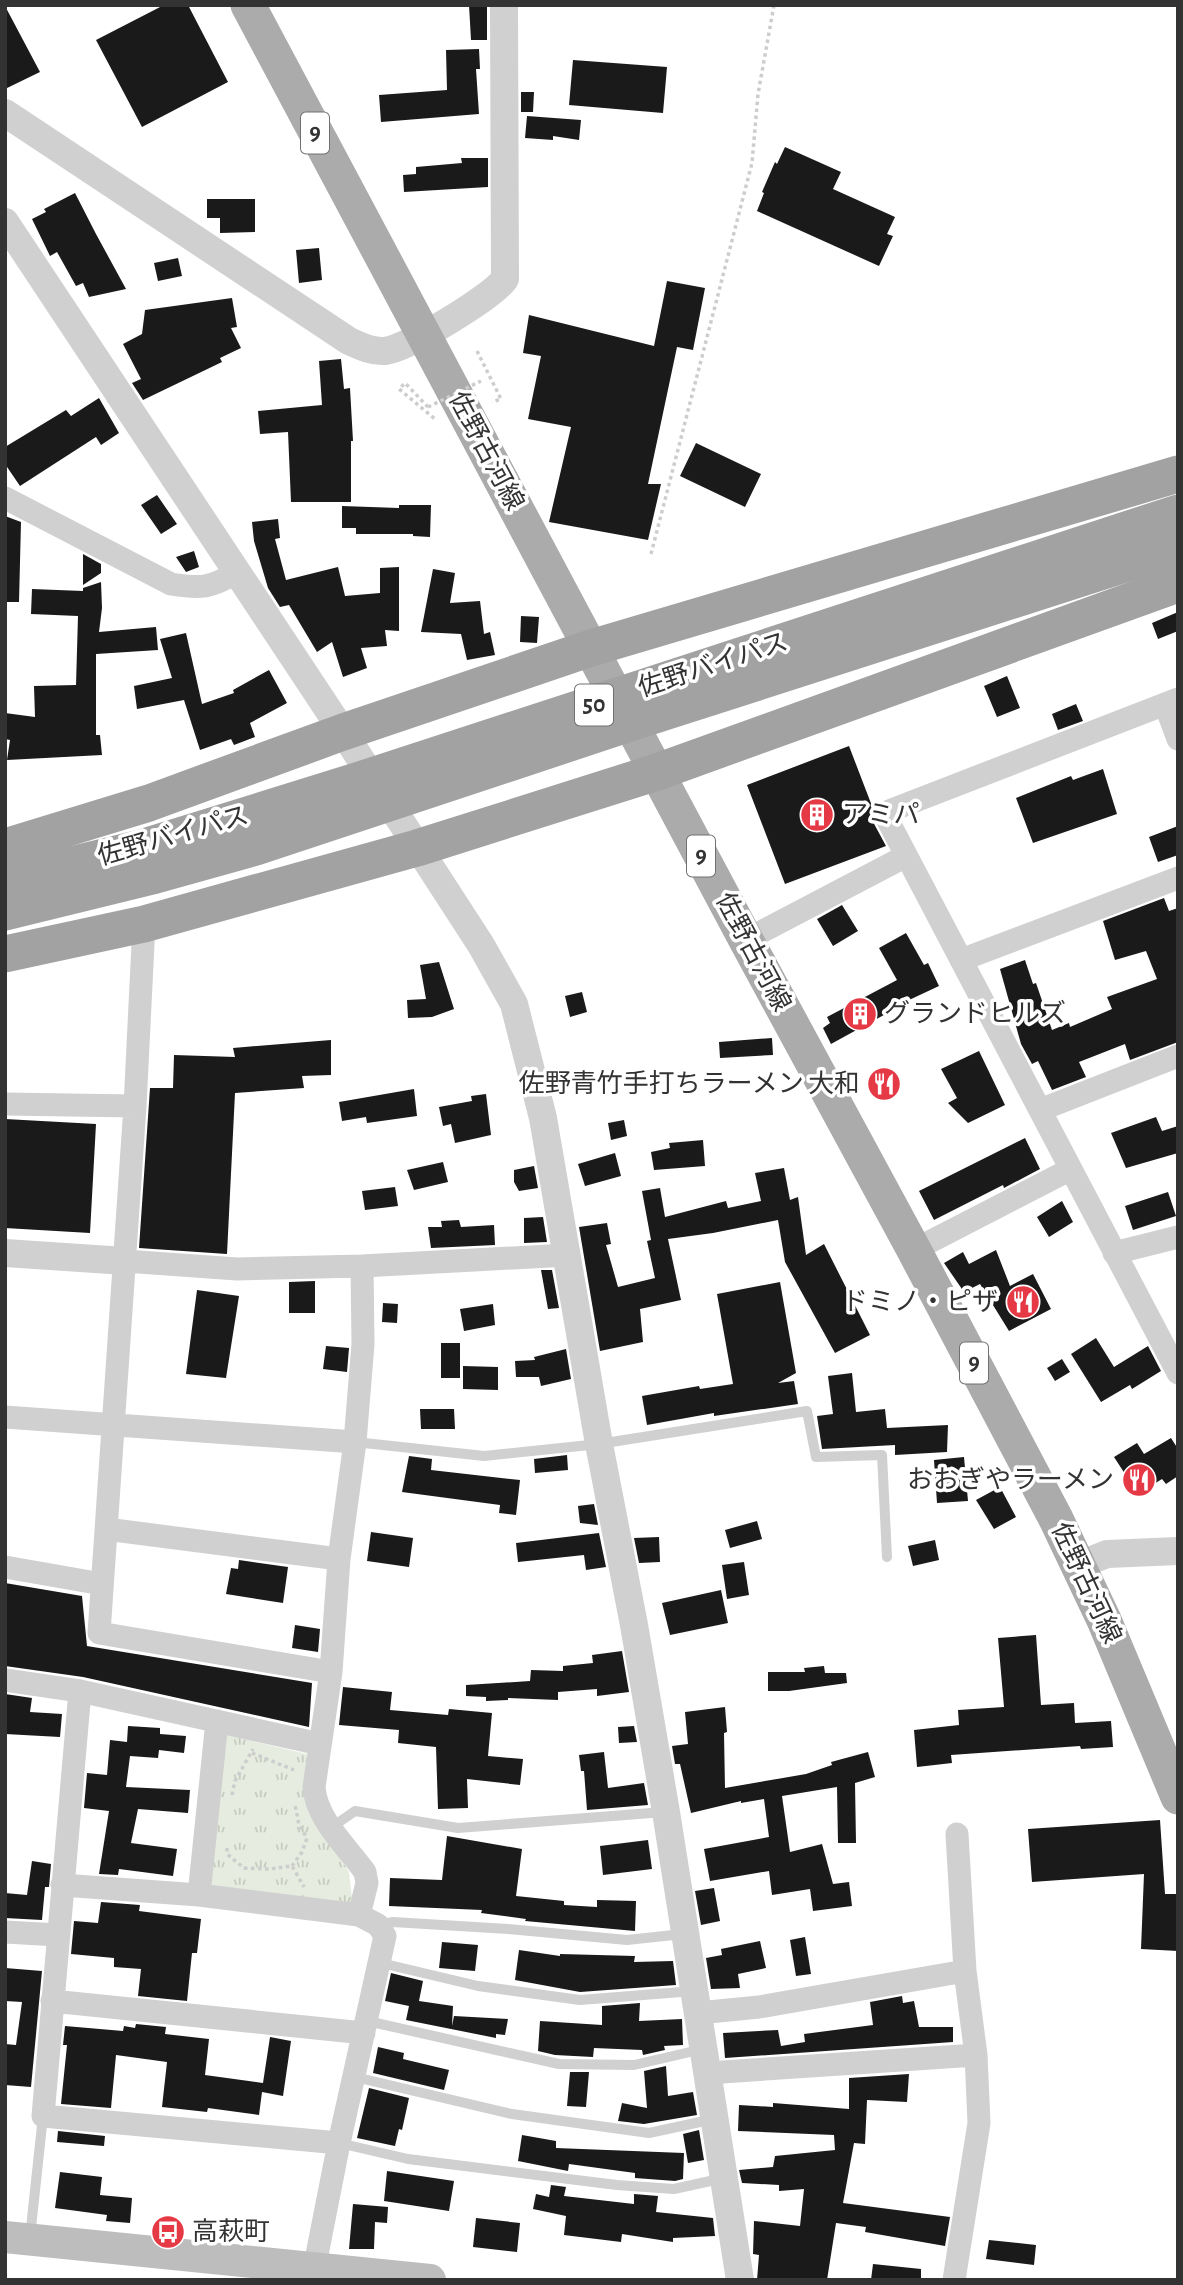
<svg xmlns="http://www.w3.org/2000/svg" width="1183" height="2285" viewBox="0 0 1183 2285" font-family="'Alegreya Sans','Noto Sans JP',sans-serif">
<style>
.park{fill:url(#park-tufts)}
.building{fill:#1a1a1a}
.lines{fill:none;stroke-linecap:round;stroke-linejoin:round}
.path{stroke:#cdcdcd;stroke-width:3.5;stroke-dasharray:3.5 3.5;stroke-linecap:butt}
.service{stroke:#d0d0d0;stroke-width:10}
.minor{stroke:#d0d0d0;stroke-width:23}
.tertiary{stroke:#d0d0d0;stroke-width:28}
.secondary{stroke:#bdbdbd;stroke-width:32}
.primary{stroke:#ababab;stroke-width:35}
.trunk{stroke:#a2a2a2;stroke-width:37}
.path-bridge{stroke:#cdcdcd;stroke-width:3.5;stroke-dasharray:3.5 3.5;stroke-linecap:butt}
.trunk-bridge{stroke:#a2a2a2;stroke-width:37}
.labels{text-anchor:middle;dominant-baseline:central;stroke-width:7;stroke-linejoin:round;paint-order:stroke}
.shield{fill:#fff;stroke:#707070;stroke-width:2}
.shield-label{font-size:24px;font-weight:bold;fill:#333}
.street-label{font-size:26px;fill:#333;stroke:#fff}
.poi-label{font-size:26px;fill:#333;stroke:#fff;text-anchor:start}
</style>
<defs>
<pattern id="park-tufts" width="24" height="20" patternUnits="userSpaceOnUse" patternTransform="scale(1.75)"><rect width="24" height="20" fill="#e6ecdf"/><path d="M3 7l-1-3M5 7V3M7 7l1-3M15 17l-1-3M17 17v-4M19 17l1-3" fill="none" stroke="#c6cbc0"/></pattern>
</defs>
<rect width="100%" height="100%" fill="#fff"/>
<path class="park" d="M223 1734 307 1754V1805L349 1872 353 1907 211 1887Z"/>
<path class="building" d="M164 5H188L228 82 142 127 96 40Z
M469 5H487V40H471Z
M5 6 40 72 5 89Z
M479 49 480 69H476L479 114 381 122 379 95 447 90 446 50Z
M573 60 667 67 663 113 569 105Z
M521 92H534L533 112H521Z
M527 116 581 120 579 140 553 136V140L525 138Z
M785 147 841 172 833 189 895 217 887 234 893 236 879 266 757 211 764 193 762 192 775 162 777 164Z
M461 158H488V187L404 192 403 175 416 174V167L462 163Z
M75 193 96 234 126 289 89 297 83 283 76 286 57 252 50 256 32 219 46 212 44 209Z
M207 199H255V232L220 233V218H207Z
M319 248 322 280 299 283 296 250Z
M178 258 182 276 158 281 154 263Z
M667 281 705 288 693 350 677 347 648 484H661L648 540 549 522 571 427 528 419 541 356 523 353 529 315 654 346Z
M232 298 237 327 231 328 241 348 220 358 222 362 143 400 132 383 141 379 123 344 142 334 145 310Z
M341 359 344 389 350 388 353 441H351V502H291L288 432 260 434 258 411 322 405 319 361Z
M99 398 119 433 101 445 96 437 20 486 5 464V447L66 410 71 416Z
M696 443 761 474 745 507 680 476Z
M157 495 177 524 161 534 141 505Z
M399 505H431L430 537 413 536V534H356V528H342V506L399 508Z
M5 516 21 522 19 602H5Z
M278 519 280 538 275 539 286 580 338 567 345 596 380 593V568L399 567V631L385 630 387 646 361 648 367 668 343 677 332 642 317 652 289 605 280 607 268 588 254 541 252 522Z
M194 551 199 567 186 572 176 557Z
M83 554 101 564V573L83 585Z
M433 569 455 573 450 603 480 601 484 634 490 632 495 655 467 660 461 634 421 632Z
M101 582 102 608 99 632 156 627 158 650 96 654V735H100L102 755 7 760 10 740 5 739V713L35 717 34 686 76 685 78 616 31 614 32 589 83 591V588Z
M1178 612V631L1158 639 1152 623Z
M521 616 539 617 537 643 520 642Z
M186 633 202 704 234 693 233 690 269 670 287 703 250 723 255 737 234 745 231 739 200 750 184 700 137 709 134 686 172 678 160 639Z
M1007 676 1020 708 997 717 984 686Z
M1076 704 1083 721 1058 730 1052 714Z
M849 746 872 806V820L886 846 785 884 747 785Z
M1103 769 1117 814 1033 843 1016 798 1071 776 1073 780Z
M1178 826V855L1158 862 1149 837Z
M1164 898 1169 911 1178 908V1042L1130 1060 1125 1044 1079 1062 1086 1077 1052 1090 1038 1061 1032 1064 1021 1044 1000 969 1025 960 1033 984 1036 983 1052 1030 1069 1023 1070 1027 1112 1009 1107 997 1157 979 1146 951 1115 960 1103 921Z
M842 905 858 931 833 946 817 919Z
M906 933 924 965 928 963 939 986 892 1008 893 1010 831 1044 823 1028 830 1023 827 1017 897 980 879 948Z
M439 962 454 1009 432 1017 408 1018 407 1000 426 999 420 965Z
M582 992 587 1012 570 1017 565 996Z
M772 1038 773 1055 720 1058 719 1042Z
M331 1040V1075L302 1076 304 1088 235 1093 227 1254 139 1248 150 1088H173L174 1055 235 1057 233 1048Z
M979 1051 1005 1105 968 1123 948 1103 957 1098 941 1069Z
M414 1089 417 1116 367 1123 366 1117 342 1121 339 1102Z
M486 1094 491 1135 455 1143 451 1124 443 1126 439 1107 472 1101 471 1096Z
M1156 1117 1162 1131 1178 1126V1153L1126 1168 1111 1133Z
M5 1119 96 1124 90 1233 5 1228Z
M624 1120 627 1136 611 1140 608 1123Z
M1025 1138 1040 1169 1004 1188 1003 1185 934 1220 919 1191Z
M703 1140 705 1166 654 1170 651 1152 670 1148 669 1143Z
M615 1153 621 1176 585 1186 578 1164Z
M443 1162 448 1182 414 1190 407 1170Z
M534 1166 538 1188 519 1191 514 1182V1170Z
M784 1168 790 1200 798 1197 806 1255 824 1244 870 1335 835 1353 785 1262 778 1220 713 1233 668 1239 681 1300 640 1309 643 1342 600 1351 579 1227 607 1223 611 1244 606 1245 618 1287 655 1278 647 1241 651 1240 642 1191 660 1188 665 1217 726 1201 728 1208 761 1201 755 1173Z
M395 1187 398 1206 365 1210 362 1191Z
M1168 1192 1176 1216 1133 1230 1125 1206Z
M1062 1201 1073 1222 1049 1237 1037 1217Z
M543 1217 547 1242 524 1243V1218Z
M459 1220 461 1227 494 1225 495 1245 431 1248 428 1227H442L441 1221Z
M996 1250 1010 1286 1033 1274 1051 1309 1009 1331 980 1284 964 1292 944 1263 963 1252 969 1264Z
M541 1270H552L559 1308 548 1309Z
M315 1281V1313H289V1282Z
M780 1282 796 1373 778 1383 794 1381 798 1404 714 1416V1413L647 1425 642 1396 699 1386 700 1389 733 1384 717 1294Z
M197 1290 239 1296 226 1378 186 1374Z
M383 1303 398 1304 397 1323 382 1322Z
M493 1304 495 1325 464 1331 460 1309Z
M1096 1338 1114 1367 1148 1346 1161 1371 1132 1389 1130 1385 1101 1402 1071 1354Z
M441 1343H460V1378H441Z
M326 1346 349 1348 347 1372 323 1369Z
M566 1349 571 1379 541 1386 539 1377H516L515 1361 535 1360 534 1357Z
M1062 1359 1070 1372 1055 1381 1047 1368Z
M463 1366 498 1367V1390L463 1389Z
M852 1373 856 1412 885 1409 887 1428 948 1425 947 1452 895 1455V1445L822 1449 817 1416 833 1414 828 1376Z
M420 1409H454L455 1429H421Z
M1171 1438 1178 1449V1476L1166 1484 1162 1479 1138 1494 1114 1457 1137 1443 1144 1454Z
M567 1455 568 1470 535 1473 534 1459Z
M409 1456 432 1459 431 1470 520 1480 516 1515 499 1513 500 1505 402 1492Z
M964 1457 968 1501 937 1503 934 1460Z
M1000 1487 1016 1517 994 1529 976 1500Z
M594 1504 598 1525 580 1523 578 1506Z
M757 1521 762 1539 730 1548 725 1530Z
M371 1532 413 1538 409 1567 367 1561Z
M599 1533 606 1567 586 1570 584 1555 518 1562 516 1543Z
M659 1537 660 1562 639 1563 634 1538Z
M935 1540 939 1560 913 1566 908 1546Z
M239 1560 288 1567 283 1603 226 1594 231 1568 238 1569Z
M744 1562 749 1595 727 1599 722 1565Z
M5 1583 82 1596 87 1646 312 1683 309 1727 83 1677 5 1666Z
M721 1590 728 1623 670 1635 662 1603Z
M295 1625 320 1629 318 1652 292 1648Z
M1036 1635 1041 1705 1074 1703 1075 1723 1111 1721 1113 1747 1081 1749 1080 1746 951 1755 952 1763 917 1767 914 1730 959 1725 958 1710 1004 1707 998 1638Z
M622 1651 629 1692 597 1696V1689L558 1692V1700L508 1698V1700L486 1701V1697L466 1696V1685L530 1681 531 1670 563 1671V1666L593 1663 592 1655Z
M824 1666 825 1673H846L847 1683 789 1691H768V1672H805L804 1668Z
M343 1687 392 1692 390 1710 448 1715 449 1709 492 1713 488 1756 523 1759 520 1785 467 1779 468 1808 438 1809 436 1747 398 1743 399 1730 339 1725Z
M5 1694 32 1698 30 1712 62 1714 60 1737 5 1734Z
M725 1707 727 1732 724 1733 725 1788 806 1774 832 1765 831 1762 868 1752 875 1777 855 1783 856 1843H838L837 1787 782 1796 790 1852 822 1844 833 1884 849 1882 852 1906 813 1911 810 1889 772 1895 769 1871 710 1881 704 1849 769 1837 764 1799 741 1803V1801L691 1813 680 1764H675L672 1746 688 1744 685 1712Z
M128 1726 160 1728V1734L186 1736 184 1753 159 1750 158 1758 130 1756 126 1787 190 1790 188 1813 138 1809 131 1843 177 1849 173 1876 119 1869 118 1875 99 1874 109 1811 84 1808 87 1773 107 1775 110 1740 127 1742Z
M634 1726 637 1742 619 1743 618 1727Z
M604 1752 608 1788 644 1783 648 1805 587 1810 584 1771H581L579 1755Z
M1160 1820 1165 1894H1178V1951L1141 1949 1144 1874 1032 1882 1028 1829Z
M447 1836 522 1849 516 1896 564 1901V1905L597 1907V1900L636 1901 635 1931 525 1921 526 1919 481 1913 482 1910 389 1906 390 1878 442 1880Z
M648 1840 652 1869 603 1875 600 1846Z
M32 1861 51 1864 49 1887H45L42 1920 5 1918V1893L27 1895Z
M714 1888 720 1921 701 1925 695 1891Z
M101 1902 140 1905 139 1911 201 1919 197 1953H192L187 2001 138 1996 141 1969 114 1967V1958L71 1954 74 1921 98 1923Z
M805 1937 811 1974 796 1976 790 1940Z
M760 1941 766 1968 738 1974 740 1988 711 1989 706 1958 722 1955 721 1949Z
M442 1942 478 1945 475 1971 439 1968Z
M519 1950 560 1956V1954L635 1956 634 1962 673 1961 676 1985 580 1992 515 1980Z
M5 1968 42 1971 31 2087 5 2085V2044L16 2045 22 2002 5 2001Z
M391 1973 423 1981 419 2001 453 2006 452 2026 454 2016 508 2019 505 2035 496 2034V2038L406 2020 409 2006 385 2001Z
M902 1996 903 2003 914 2001 919 2027H953V2042L725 2058 723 2033 778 2030 781 2046 805 2042 804 2034 873 2025 870 2002Z
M640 2003 639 2021 682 2019 683 2045 664 2046 665 2050 643 2055 642 2050 594 2048 593 2057 555 2055 538 2051 540 2021 602 2025V2006Z
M136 2024 166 2027 165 2034 209 2039 205 2075 263 2083 270 2037 291 2041 283 2096 262 2092 259 2115 208 2108 207 2112 162 2107 167 2062 116 2055 111 2108 61 2104 67 2045H63L65 2026 123 2031 124 2026 135 2028Z
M378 2047 404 2053 403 2059 449 2070 444 2090 373 2073Z
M666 2066 668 2096 693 2092 697 2115 644 2124 618 2121 622 2103 647 2108 644 2071Z
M570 2072H589L586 2107 567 2106Z
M909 2074 907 2102 867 2100 865 2144 854 2143 843 2203 950 2217 945 2246 865 2232 866 2227 836 2223 827 2280H757L759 2255 753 2254 754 2221 800 2226 804 2189 779 2191V2185L742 2183 739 2170 773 2167 775 2156 835 2150 834 2135 738 2131 739 2105 773 2107V2103L849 2109V2078Z
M369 2088 409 2098 402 2130 399 2129 395 2146 357 2138Z
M699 2130 704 2160 688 2163 683 2134Z
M58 2131 105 2136 104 2146 57 2142Z
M522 2135 556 2141V2148L684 2153 683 2179 675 2181 635 2178V2173L569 2164 568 2171 518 2161Z
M387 2171 454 2181 449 2211 384 2201Z
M60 2172 102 2177 100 2195 132 2198 130 2223 106 2221 107 2215 55 2208Z
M551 2185 566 2187 564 2196 634 2204V2194L658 2196 656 2212 713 2218 715 2236 673 2238V2242L622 2234 621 2242 564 2235 566 2216 533 2209 536 2194 549 2197Z
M353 2204 388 2207 387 2223 375 2222 374 2249H349Z
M476 2218 520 2223 517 2252 473 2247Z
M989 2240 1036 2245 1034 2265 986 2259Z
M873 2264 921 2269V2280H871Z"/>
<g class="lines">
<path class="path" d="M477 351 501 399 492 402
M428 407 405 383 399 389 435 419
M651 554 752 163 758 94 774 5
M252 1753 294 1770
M232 1795 235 1781 253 1749
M227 1848V1854L244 1868 269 1869 292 1866 304 1887
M292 1866 302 1852 307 1838 299 1825 295 1805"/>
<path class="service" d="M355 1442 484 1456 599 1444 807 1411 816 1457 882 1455 887 1557
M332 1827 355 1811 458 1828 664 1812
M378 1925 393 1922 508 1929 627 1940 683 1934
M381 1963 478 1986 580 2000 694 1991
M367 2021 559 2064 634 2065 703 2049
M355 2077 512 2114 649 2133 714 2119
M339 2143 408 2159 617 2185 674 2189 724 2178
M30 2237 43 2116"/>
<path class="minor" d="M5 498 171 584C201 589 211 588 237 572
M1178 699 884 813 1178 1373
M1165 704 1178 739
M144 924 135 1106 99 1633 331 1672
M746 940 906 856
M961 960 1178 878
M5 1104 135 1106
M1040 1110 1178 1056
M914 1250 1071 1169
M1114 1253 1178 1237
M125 1261 237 1269 362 1266 568 1255
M5 1417 355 1442
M106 1529 339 1559
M5 1567 102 1584
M5 1680 80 1691 320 1744
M80 1691 43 2116 339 2143
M62 1885 199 1895 359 1915 378 1925 385 1936 339 2143 312 2280
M199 1895 217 1721
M359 1915 367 1883 365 1872C347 1847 316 1819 314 1787L331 1672 339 1559 355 1442 363 1344 362 1266
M5 1932 58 1935
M52 2001 364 2033
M698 2013 759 2007 965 1971
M707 2073 976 2055
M954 2280 979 2123 976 2055 965 1971 957 1834"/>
<path class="tertiary" d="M5 113 349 341C360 346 372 352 385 351 408 348 491 298 505 279L504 5
M5 222 343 732 481 945 514 1004 543 1118 599 1444 634 1625 666 1812 740 2280
M5 1253 125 1261
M1079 1565 1107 1554 1178 1551"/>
<path class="secondary" d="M5 2237 430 2280"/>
<path class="primary" d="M248 5 746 940 914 1250 1056 1519 1104 1620 1178 1797"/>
<path class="trunk" d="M5 847 149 803 343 732 591 648 1178 474
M5 954 144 924 417 848 657 772 1178 584"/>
<path class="path-bridge" d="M428 407 481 381"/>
<path class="trunk-bridge" d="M5 881 141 848 360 780 1178 513
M5 912 156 875 256 847 630 723 1178 547"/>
</g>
<defs>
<g id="building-disc" transform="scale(1.75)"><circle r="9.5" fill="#e63946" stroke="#fff"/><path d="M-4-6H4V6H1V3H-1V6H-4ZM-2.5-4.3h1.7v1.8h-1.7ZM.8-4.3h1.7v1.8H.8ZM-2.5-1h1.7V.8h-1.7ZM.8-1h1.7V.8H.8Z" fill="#fff"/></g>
<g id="restaurant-disc" transform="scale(1.75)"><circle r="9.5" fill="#e63946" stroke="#fff"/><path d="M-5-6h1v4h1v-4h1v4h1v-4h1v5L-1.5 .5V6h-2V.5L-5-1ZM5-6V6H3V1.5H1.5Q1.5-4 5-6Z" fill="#fff"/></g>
<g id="bus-disc" transform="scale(1.75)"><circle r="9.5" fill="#e63946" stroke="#fff"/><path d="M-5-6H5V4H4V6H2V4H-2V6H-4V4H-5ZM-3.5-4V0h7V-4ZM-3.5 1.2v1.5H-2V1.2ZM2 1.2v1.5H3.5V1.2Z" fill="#fff"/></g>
</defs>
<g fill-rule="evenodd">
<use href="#building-disc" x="817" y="815"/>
<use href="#building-disc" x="860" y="1014"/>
<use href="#restaurant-disc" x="884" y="1084"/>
<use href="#restaurant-disc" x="1023" y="1302"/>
<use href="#restaurant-disc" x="1139" y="1480"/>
<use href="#bus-disc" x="168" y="2232"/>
</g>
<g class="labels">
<g class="shield">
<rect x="301" y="112.5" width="28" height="41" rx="5"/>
<rect x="575" y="684.5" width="38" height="41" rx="5"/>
<rect x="687" y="835.5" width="28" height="41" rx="5"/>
<rect x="960" y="1342.5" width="28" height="41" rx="5"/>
</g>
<g class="shield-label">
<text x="315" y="133">9</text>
<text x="594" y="705">50</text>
<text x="701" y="856">9</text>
<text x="974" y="1363">9</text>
</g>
<g class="street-label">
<text transform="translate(486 451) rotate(62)">佐野古河線</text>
<text transform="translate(713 665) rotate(-18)">佐野バイパス</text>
<text transform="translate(173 836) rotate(-16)">佐野バイパス</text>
<text transform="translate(753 952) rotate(62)">佐野古河線</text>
<text transform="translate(1086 1583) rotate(65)">佐野古河線</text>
</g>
<g class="poi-label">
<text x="842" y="815">アミパ</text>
<text x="884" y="1014">グランドヒルズ</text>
<text x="860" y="1084" text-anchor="end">佐野青竹手打ちラーメン 大和</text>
<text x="998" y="1302" text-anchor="end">ドミノ・ピザ</text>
<text x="1114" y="1480" text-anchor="end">おおぎやラーメン</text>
<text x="192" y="2232">高萩町</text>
</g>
</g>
<rect width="1183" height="2285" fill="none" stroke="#333333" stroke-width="14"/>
</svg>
